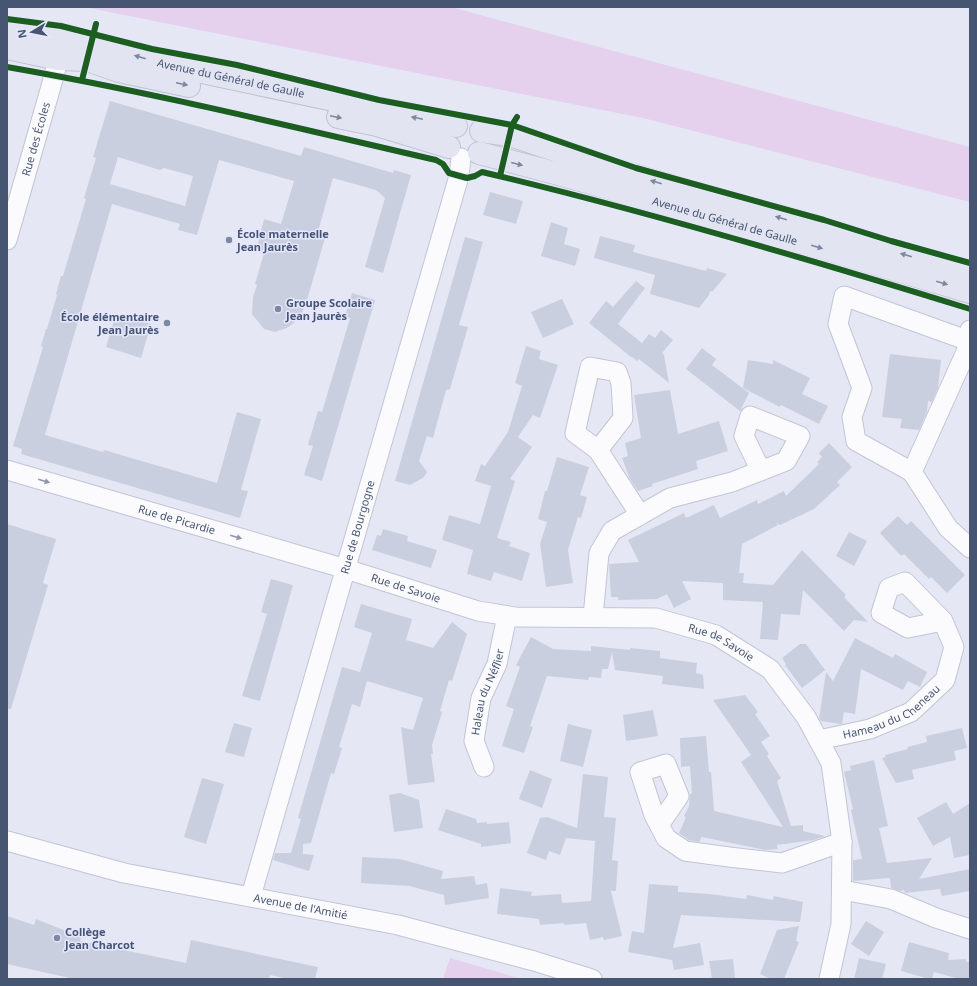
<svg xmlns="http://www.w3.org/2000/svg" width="977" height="986" font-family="'Noto Sans',sans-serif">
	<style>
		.green { fill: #e5d0ee }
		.building { fill: #cacfdf; fill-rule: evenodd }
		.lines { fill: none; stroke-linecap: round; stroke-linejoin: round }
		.minor-casing { stroke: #c1c5d4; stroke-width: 21 }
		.major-casing { stroke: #bfc4d1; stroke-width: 24 }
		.minor { stroke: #fbfbfe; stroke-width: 19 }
		.major { stroke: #e2e4f2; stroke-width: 22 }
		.cycleway-casing { stroke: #e5e7ff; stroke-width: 8 }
		.cycleway { stroke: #1b5e20; stroke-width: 6 }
		.oneway { fill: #7d879f }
		.oneway2 { fill: #8e97aa }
		.poi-dot { fill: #7e88a0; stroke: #e5e7ff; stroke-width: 1.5 }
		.labels { text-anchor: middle; stroke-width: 3; stroke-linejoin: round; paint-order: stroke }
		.street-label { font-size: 11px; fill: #465572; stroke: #e5e7ff }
		.poi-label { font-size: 11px; font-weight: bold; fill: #465572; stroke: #e5e7ff; text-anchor: start }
	</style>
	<rect width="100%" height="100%" fill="#e5e7f5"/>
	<g class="green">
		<polygon points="84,7 451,7 970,147 970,202 643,118"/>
		<polygon points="450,958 522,979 443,979"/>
	</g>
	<g class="building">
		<path d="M110,101l191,55 3,-9 89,26 1,-3 17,5 -28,98 -18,-6 20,-69 -9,-8 -43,-12 -16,57 8,3 -18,62h-1l-3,11 -8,11 -8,6 -12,4 -11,-3 -12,-15 1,-17 4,-12 -2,-1 9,-31 -8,-2 8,-32 17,5 13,-43 -75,-21 -22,75 -19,-5 2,-6 -68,-20 -67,231 58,17 1,-2 113,33 20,-71 24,7 -20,71 7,1 -8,27 -219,-64 1,-5 -9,-3 30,-99 -2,-1 5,-17h1l10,-34 -1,-1 5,-18h2l23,-77 -2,-1 12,-40 -3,-1zM118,157l42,13 4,-2 29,8 -8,30 -75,-22z"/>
		<polygon points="490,192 523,201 516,224 483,215"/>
		<polygon points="551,222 568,228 564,244 580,249 575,266 541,256"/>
		<polygon points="600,236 635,245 633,252 706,271 707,268 727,274 712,292 710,291 709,295 699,308 650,294 655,275 594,258"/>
		<polygon points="465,237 483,242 459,325 468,327 450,389 446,390 433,438 427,436 419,461 427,472 423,478 410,485 395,481"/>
		<polygon points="636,281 645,288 618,324 642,343 649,334 655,338 661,330 673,340 662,353 664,355 669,383 639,359 637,361 632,357 631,357 589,323 606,301 613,307"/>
		<polygon points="352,293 375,300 322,481 304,475 313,446 308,445 318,411 322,412 350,318 345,316"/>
		<polygon points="562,299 574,324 543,338 531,312"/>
		<polygon points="116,314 151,324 141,358 106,347"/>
		<polygon points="526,346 541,351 539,359 558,365 540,418 533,415 518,437 532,447 510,479 515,481 497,538 511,542 509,546 530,553 522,581 494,572 491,581 467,574 473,550 442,540 449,515 480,524 491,486 475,481 481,464 485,466 508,432 522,386 515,383"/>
		<polygon points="702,348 716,359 712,365 749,393 740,411 686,369"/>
		<polygon points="890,354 941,360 938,388 932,402 928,401 927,412 919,430 900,428 902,419 882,417"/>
		<polygon points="748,360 773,364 773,360 810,378 802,394 828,406 819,424 781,405 780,407 743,388"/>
		<polygon points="670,390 678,434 719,421 728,451 696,461 698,469 652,484 653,486 638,491 630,479 622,458 628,456 625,443 641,438 634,395"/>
		<polygon points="829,443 852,467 837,482 840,485 814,509 780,525 776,523 778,525 742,544 739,573 744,573 743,583 773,585 802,550 846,595 844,597 868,622 854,620 844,631 832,619 833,618 831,618 803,590 800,615 781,614 778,640 760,639 763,602 723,600 723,583 682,581 691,599 674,608 667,594 657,599 618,600 618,597 611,597 609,564 639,562 628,540 684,513 686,518 714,505 720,518 757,500 758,504 784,491 786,496 819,464 817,462 822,457 819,453"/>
		<polygon points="557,457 589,467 580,495 587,497 581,518 578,517 568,550 573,583 546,587 540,544 547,522 538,519 545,491 547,491"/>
		<polygon points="898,516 907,525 911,521 965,575 947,593 931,577 929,579 904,554 901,556 880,533"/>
		<polygon points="7,524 56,539 43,583 48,585 11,709 7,709"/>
		<polygon points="383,529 408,536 407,541 437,550 431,568 372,550 377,535 381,536"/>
		<polygon points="849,532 867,541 854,566 836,556"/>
		<polygon points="271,579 293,585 260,701 242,696 267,614 261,612"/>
		<polygon points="361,604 412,619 406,640 420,644 433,648 452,622 467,634 452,681 449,680 440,711 442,712 432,745 433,754 431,754 435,782 408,785 401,727 413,730 423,698 367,681 360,707 352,704 339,747 342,748 334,774 331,773 311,843 303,844 303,854 314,855 309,871 273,860 275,853 291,853 301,819 298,818 342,667 360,672 372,633 354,627"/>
		<polygon points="531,637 553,649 591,651 591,646 630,650 630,648 660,651 660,658 697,663 696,673 703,675 704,689 662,684 663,676 615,670 612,652 608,669 602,669 601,678 589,677 588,680 547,676 530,726 533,727 524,753 502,746 514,709 506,706 520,667 516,665"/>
		<polygon points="855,638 893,658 895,654 927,672 920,687 908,681 903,690 861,669 855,714 844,712 842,724 841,724 821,721 819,719 826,672 833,681"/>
		<polygon points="800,644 806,644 825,670 802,688 785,665 786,664 782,658"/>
		<polygon points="745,695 758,712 755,714 770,736 761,742 769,754 767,756 781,778 777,781 791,826 803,825 803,831 825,836 814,840 777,845 778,849 765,850 702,837 699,842 689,840 679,833 686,817 684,816 689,806 690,794 692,794 690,766 681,767 680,738 706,736 709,772 711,772 714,811 783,827 741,762 751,755 713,700"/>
		<polygon points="653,710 658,736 626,741 623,715"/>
		<polygon points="234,723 252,728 244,757 225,752"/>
		<polygon points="568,724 592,730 583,767 560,761"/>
		<polygon points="962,728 967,748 954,751 956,760 912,770 914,779 896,783 882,758 886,757 885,755 908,749 907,747 927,742 926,736"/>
		<polygon points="874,760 888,826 879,828 887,863 932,858 919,879 970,869 970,891 942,896 940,889 905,893 904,890 900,891 891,888 890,878 853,881 853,860 862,859 851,810 853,809 844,772 851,770 850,766"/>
		<polygon points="530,770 552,779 542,808 519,799"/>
		<polygon points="583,774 608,777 604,817 616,818 612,860 618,861 616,891 611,891 622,936 604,940 603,937 590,940 586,923 564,925 564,923 540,925 539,919 497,914 500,888 532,892 531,896 561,894 562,903 591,901 595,841 566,838 560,855 549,851 546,860 527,853 540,818 547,817 577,828"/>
		<polygon points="202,778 224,784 206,844 184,837"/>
		<polygon points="400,793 419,800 423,828 394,832 389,795"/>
		<polygon points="946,802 953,814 970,803 970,855 954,858 950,837 933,846 917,818"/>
		<polygon points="446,809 476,819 477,823 487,822 487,824 509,822 511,843 481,847 481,844 438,830"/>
		<polygon points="362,857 400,859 443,871 441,879 474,876 476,885 487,883 489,898 445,905 444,895 409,886 361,883"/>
		<polygon points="649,884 678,886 678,892 710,894 746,899 747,895 773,900 774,896 803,902 800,922 681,915 673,948 700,943 704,965 674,970 672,960 628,952 632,931 644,933"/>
		<polygon points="7,916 34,925 36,919 81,937 80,941 186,963 191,940 318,967 315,979 288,979 270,975 269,979 74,979 7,964"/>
		<polygon points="866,921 884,932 869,956 851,944"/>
		<polygon points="799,926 796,941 799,942 784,979 771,979 760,974 777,930"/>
		<polygon points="909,942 949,953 948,960 966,959 966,962 970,962 970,979 959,979 934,972 932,979 929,979 901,971"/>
		<polygon points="859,958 886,964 882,979 854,979"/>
		<polygon points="733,959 735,979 712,979 709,961"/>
	</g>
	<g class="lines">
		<g class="minor-casing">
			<g id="minor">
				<path id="s1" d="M7,240l47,-164 4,-17 1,-14"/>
				<polyline points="970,330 966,352 912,472 948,528 970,548"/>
				<polyline points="598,450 575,433 590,367 617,372 621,383 623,418 598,450 640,515"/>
				<path id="s2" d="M7,470l339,99 132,42 37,6 141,1 60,17 54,34 36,48 25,46 11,79 -1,82 -12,55"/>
				<polyline points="912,472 856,441 852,417 862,388 838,324 844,296 969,341"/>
				<polyline points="593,617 599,553 612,531 670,498 732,482 786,461 800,436 750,416 744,436 761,471"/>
				<path id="s3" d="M819,740l51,-11 41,-17 34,-32 9,-33 -11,-26 -38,-39 -16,6 -8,25 27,15 35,-7"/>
				<path id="s4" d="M484,767l-10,-26 7,-43 16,-34 10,-48"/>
				<polyline points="659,825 679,796 666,764 640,772 654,815 666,838 685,851 729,857 782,863 842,842"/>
				<path id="s5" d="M7,841l117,32 274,52 136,36 58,18"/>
				<polyline points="842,890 891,899 936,918 970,929"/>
				<path id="s6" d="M251,896l208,-720 2,-18"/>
			</g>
		</g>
		<g class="major-casing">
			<g id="major">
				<path id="s7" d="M7,33l52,5 32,5 73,21 292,62"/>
				<polyline points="7,48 58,59 87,60 119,71 189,86"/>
				<polyline points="338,117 377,125 449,147"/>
				<polyline points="481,131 510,135 612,169 970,274"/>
				<path id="s8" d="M479,153l76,20 262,74 153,45"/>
			</g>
		</g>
		<use href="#minor" class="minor"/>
		<use href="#major" class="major"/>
		<g class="cycleway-casing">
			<g id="cycleway">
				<polyline points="7,19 61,26 152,49 237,65 379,100 512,125 636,168 824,220 891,241 970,263"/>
				<path d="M7,67c144,25 286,60 429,93l7,4 6,9 18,5 8,-2 7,-4c164,39 327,87 488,137"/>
				<polyline points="82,80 96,24"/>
				<polyline points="500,176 512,125 517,117"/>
			</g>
		</g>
		<use href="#cycleway" class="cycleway"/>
	</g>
	<defs><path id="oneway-solid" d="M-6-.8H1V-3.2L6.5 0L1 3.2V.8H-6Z"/></defs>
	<g class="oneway">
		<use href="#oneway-solid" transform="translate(140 57) rotate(-164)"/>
		<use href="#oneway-solid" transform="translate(182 84) rotate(12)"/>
		<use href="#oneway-solid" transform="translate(336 117) rotate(12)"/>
		<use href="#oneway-solid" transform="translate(417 118) rotate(-168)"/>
		<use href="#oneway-solid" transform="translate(517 164) rotate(14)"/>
		<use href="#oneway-solid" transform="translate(656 182) rotate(-164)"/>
		<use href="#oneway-solid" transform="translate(781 218) rotate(-164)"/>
		<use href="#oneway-solid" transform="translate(817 247) rotate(16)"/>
		<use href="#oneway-solid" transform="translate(906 255) rotate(-164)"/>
		<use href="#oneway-solid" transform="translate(942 283) rotate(16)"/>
	</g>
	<g class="oneway2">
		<use href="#oneway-solid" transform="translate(44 481) rotate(16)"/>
		<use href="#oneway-solid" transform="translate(236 537) rotate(16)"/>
	</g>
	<g class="poi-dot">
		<circle cx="229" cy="240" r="4"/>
		<circle cx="278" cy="309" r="4"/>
		<circle cx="167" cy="323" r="4"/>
		<circle cx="57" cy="938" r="4"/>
	</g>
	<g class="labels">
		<g class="street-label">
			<text dy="4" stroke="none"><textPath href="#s7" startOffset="229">Avenue du Général de Gaulle</textPath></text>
			<text dy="4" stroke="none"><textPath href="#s1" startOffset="105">Rue des Écoles</textPath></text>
			<text dy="4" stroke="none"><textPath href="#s8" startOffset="255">Avenue du Général de Gaulle</textPath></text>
			<text dy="4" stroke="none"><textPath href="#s2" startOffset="177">Rue de Picardie</textPath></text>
			<text dy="4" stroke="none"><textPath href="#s6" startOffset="384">Rue de Bourgogne</textPath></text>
			<text dy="4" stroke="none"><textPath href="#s2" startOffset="416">Rue de Savoie</textPath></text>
			<text dy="4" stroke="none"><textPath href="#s2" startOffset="740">Rue de Savoie</textPath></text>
			<text dy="4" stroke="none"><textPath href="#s4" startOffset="79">Haleau du Néflier</textPath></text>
			<text dy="4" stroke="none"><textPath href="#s3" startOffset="79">Hameau du Cheneau</textPath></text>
			<text dy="4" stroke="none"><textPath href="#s5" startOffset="301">Avenue de l'Amitié</textPath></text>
		</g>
		<g class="poi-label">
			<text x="237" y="238">École maternelle<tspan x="237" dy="13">Jean Jaurès</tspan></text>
			<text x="286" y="307">Groupe Scolaire<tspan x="286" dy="13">Jean Jaurès</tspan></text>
			<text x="159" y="321" text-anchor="end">École élémentaire<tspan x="159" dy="13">Jean Jaurès</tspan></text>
			<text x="65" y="936">Collège<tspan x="65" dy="13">Jean Charcot</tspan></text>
		</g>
	</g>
	<rect width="977" height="986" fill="none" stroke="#465572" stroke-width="16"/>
	<g transform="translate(32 32) rotate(260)" stroke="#e5e7ff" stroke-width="3" paint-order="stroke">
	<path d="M0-3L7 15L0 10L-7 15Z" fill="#465572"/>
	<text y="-6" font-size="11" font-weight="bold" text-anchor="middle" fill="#465572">N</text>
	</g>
</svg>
